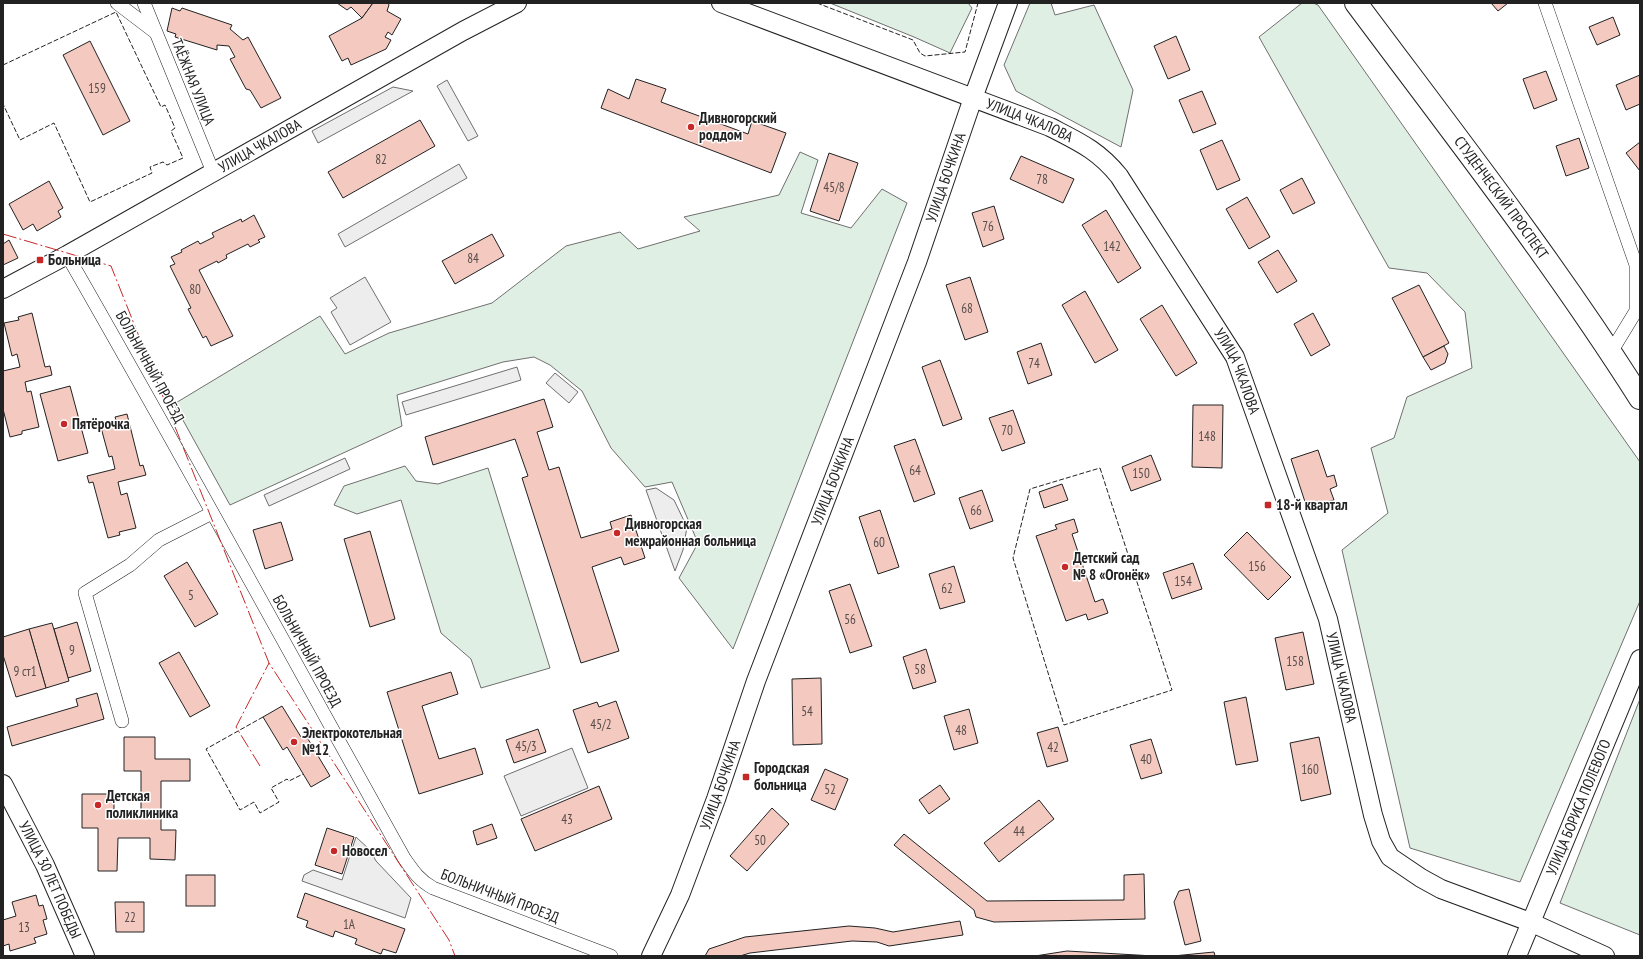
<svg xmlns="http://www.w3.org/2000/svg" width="1643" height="959" font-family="'PT Sans Narrow',sans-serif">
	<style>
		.green { fill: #e0efe3; stroke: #6f6f6f }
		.parking { fill: #ededed; stroke: #6f6f6f }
		.building { fill: #f3c9c0; stroke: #222 }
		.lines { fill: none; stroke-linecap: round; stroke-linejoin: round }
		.street-casing { stroke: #222; stroke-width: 14 }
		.secondary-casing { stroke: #222; stroke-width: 20 }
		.highway-casing { stroke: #222; stroke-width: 24 }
		.street { stroke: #fff; stroke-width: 13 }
		.secondary { stroke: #fff; stroke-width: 18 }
		.highway { stroke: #fff; stroke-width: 22 }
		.fence { stroke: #222; stroke-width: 1; stroke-dasharray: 5 2; stroke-linecap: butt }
		.power { stroke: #c62828; stroke-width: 1; stroke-dasharray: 14 3 2 3; stroke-linecap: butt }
		.poi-dot { fill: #c62828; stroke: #fff; stroke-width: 1.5 }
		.labels { text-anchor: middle; stroke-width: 3; stroke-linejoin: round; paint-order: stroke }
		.number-label { font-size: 13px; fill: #564c4a }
		.street-label { font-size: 15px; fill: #222; stroke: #fff }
		.poi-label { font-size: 15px; font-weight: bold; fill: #222; stroke: #fff; text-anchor: start }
	</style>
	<rect width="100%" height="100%" fill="#fff"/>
	<g class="green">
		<polygon points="830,3 968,3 972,8 950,53 914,37"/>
		<polygon points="1030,3 1051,3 1055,15 1094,5 1133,90 1121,147 1016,91 1004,65"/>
		<polygon points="1302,3 1313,3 1318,5 1640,462 1640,601 1520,882 1410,848 1342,550 1388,513 1371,448 1394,438 1407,397 1472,368 1465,312 1427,273 1389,268 1259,37"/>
		<polygon points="800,152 818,160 801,213 851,228 882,189 907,203 733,649 679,578 698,543 672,482 645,487 611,448 582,391 550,365 534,357 503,362 397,395 402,426 230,505 174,404 320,316 345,354 389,333 492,303 566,246 620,232 638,249 700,231 684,217 779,195"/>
		<polygon points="405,466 416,481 438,484 488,468 550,668 481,688 471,659 441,633 401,500 357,514 334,505 344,486"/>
		<polygon points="1640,699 1640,935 1560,903"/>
	</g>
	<g class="parking">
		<polygon points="447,80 478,136 468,141 437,86"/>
		<polygon points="393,87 413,91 318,143 312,131"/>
		<polygon points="459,164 467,178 345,247 338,234"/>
		<polygon points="365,277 391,322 350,345 331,312 337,308 330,298"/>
		<polygon points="517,367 521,380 406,415 402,402"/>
		<polygon points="555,373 578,392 569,403 546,383"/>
		<polygon points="345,458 350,469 269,506 264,495"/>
		<polygon points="656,488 674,500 687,527 683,550 675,571 646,490"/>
		<polygon points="572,748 588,788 521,816 504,776"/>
		<polygon points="356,837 370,850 376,861 411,898 405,918 302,881 304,875 313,870 342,880"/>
	</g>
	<g class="building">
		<polygon points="337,3 373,3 362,18 351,7 347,10"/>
		<polygon points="373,3 388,3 389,5 387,11 401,19 392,35 388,32 385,37 391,40 386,49 351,65 348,58 342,61 329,36 362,18"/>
		<polygon points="1491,3 1508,3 1498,11"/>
		<polygon points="172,8 180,11 182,8 232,25 230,29 243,40 248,37 281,98 261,108 250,90 246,89 230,59 235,57 229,46 217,45 217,50 175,37 176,34 167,31"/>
		<polygon points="1613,17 1620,35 1597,45 1589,27"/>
		<polygon points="1176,36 1190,70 1168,79 1154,46"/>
		<polygon points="90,41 130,121 103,135 63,55"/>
		<polygon points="1546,71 1557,100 1534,109 1523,79"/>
		<polygon points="1640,75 1640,104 1626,110 1616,85"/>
		<polygon points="636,79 666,89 661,102 748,134 752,121 786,133 771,173 601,108 608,89 629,99"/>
		<polygon points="1202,91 1216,124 1193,133 1179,100"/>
		<polygon points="420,120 435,146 343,198 328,172"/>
		<polygon points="1579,138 1589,168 1566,176 1556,146"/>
		<polygon points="1222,140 1240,180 1217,190 1200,150"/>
		<polygon points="1640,142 1640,171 1626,153"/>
		<polygon points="829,153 858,163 839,221 810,211"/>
		<polygon points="1021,156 1074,179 1063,203 1010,179"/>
		<polygon points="1302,178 1315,203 1293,214 1280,190"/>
		<polygon points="49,181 63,208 58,211 61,217 37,231 33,224 23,230 9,204"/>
		<polygon points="1247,197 1270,237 1249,249 1226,209"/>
		<polygon points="994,206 1004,239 983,247 972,213"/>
		<polygon points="1106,210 1141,268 1118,283 1082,225"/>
		<polygon points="254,215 265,237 258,240 260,242 250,247 248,244 226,255 227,258 218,263 217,261 199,270 233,336 211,346 206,336 203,338 188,309 191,308 170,266 175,264 171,257 182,252 181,250 198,241 200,244 214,237 212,233 241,219 242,222"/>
		<polygon points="492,234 504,256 455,284 442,261"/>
		<polygon points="9,240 18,258 3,265 3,244"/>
		<polygon points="1278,250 1297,281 1277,293 1258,262"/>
		<polygon points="970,277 988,332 965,340 946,285"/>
		<polygon points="1419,285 1449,343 1423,357 1392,298"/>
		<polygon points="1085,291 1118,350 1095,363 1062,305"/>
		<polygon points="1162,305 1197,363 1176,376 1140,319"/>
		<polygon points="32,313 45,367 50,366 52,375 25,382 27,392 31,391 39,427 22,431 22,434 10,437 3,409 3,371 20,367 17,354 12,356 4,323 19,320 18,317"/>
		<polygon points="1313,313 1330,345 1311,356 1294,324"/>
		<polygon points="1041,343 1052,375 1028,384 1017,352"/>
		<polygon points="1444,346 1448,354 1445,363 1431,370 1423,357"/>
		<polygon points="940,360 962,419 943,426 922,367"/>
		<polygon points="70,386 88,453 58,461 40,394"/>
		<polygon points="544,399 553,427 537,432 549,470 559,467 581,538 612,529 610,522 631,515 645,558 624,565 621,557 592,567 619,651 581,663 522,478 528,476 515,439 433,465 425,437"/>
		<polygon points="1193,405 1223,405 1222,468 1192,467"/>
		<polygon points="1013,410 1025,443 1002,451 989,418"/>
		<polygon points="127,414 140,466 143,465 146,475 118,482 121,495 127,493 136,528 119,532 120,535 108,538 93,482 89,483 87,476 115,469 112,456 109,457 100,424 116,420 115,417"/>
		<polygon points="915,439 935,494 914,502 894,446"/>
		<polygon points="1318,450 1327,477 1334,475 1337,486 1330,489 1334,500 1307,508 1291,459"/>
		<polygon points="1151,455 1161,480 1131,491 1122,467"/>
		<polygon points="1062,484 1068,500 1044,508 1039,492"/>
		<polygon points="982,490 993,521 970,529 959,498"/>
		<polygon points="880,510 899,567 878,574 859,517"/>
		<polygon points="1074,519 1078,532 1072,534 1095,602 1103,599 1108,613 1088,620 1086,614 1066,621 1036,536 1057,529 1055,525"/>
		<polygon points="281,522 293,560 265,569 253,530"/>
		<polygon points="370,531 395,619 370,627 344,539"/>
		<polygon points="1247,532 1291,577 1268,600 1224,555"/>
		<polygon points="187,562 218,614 195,627 164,576"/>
		<polygon points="1193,563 1202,589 1172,599 1163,573"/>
		<polygon points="954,566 965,602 940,609 929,574"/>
		<polygon points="850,584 872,646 850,653 829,591"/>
		<polygon points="77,622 91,671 68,678 54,629"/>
		<polygon points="52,623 69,681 46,688 29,629"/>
		<polygon points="29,629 46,688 16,697 3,655 3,637"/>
		<polygon points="1303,632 1314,684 1286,690 1275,638"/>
		<polygon points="926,649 936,682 913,689 903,657"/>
		<polygon points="179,652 210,706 190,717 159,663"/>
		<polygon points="451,672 458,694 422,706 439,759 475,748 483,774 419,794 387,692"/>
		<polygon points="821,678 822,744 793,745 792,679"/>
		<polygon points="97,693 104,719 12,746 7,727 78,706 76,699"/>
		<polygon points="1246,697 1258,761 1236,765 1224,702"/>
		<polygon points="616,701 629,738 588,753 573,710 597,702 599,707"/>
		<polygon points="282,706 301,737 305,734 330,776 311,787 287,747 283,750 263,717"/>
		<polygon points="969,709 978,743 954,750 944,716"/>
		<polygon points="1058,727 1068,761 1047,767 1037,733"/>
		<polygon points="538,729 546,752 514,763 506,740"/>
		<polygon points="124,737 155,737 155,759 190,759 190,781 161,781 161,830 176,830 175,860 150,859 150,838 118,838 117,871 98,871 98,828 82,828 82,794 114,794 114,817 141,817 141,771 124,771"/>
		<polygon points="1319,737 1331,794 1301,801 1290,743"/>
		<polygon points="1151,739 1162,773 1141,779 1130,745"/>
		<polygon points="825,769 848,779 835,810 811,800"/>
		<polygon points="940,785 950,799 929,814 919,800"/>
		<polygon points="599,786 612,819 535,851 521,819"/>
		<polygon points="1039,800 1054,819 999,862 984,843"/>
		<polygon points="772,808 789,824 747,871 730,856"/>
		<polygon points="492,824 497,838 477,845 473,831"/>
		<polygon points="327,828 354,837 342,874 315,865"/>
		<polygon points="904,834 987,901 1124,900 1124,875 1144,874 1145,919 994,922 976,917 974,910 894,845"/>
		<rect x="186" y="875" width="29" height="31"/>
		<polygon points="1189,889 1201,941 1185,945 1174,902 1179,891"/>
		<polygon points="305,893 405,929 396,953 383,949 381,954 355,944 357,939 335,931 333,937 306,927 308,921 297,917"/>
		<polygon points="36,895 39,906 43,905 47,919 43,920 47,934 34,938 36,943 10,951 9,944 3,946 3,920 16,916 12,902"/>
		<polygon points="115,902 144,902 144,932 116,932"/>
		<polygon points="960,921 963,935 889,946 877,942 852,941 750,953 740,956 705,956 709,949 745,937 849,926 875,928 893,932"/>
		<polygon points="1067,951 1154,956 1035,956"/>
		<polygon points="1214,952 1215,956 1173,956"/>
	</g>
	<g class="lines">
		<g class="street-casing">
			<g id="street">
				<polyline points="117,3 155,32"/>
				<polyline points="144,3 213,172"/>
				<polyline points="1545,3 1636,265 1636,311 1611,352"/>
				<path d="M67,255c115,200 225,402 337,603 9,13 15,22 29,30l178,68"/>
				<polyline points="122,721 85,593 130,565 159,540 212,513"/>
			</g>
		</g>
		<g class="secondary-casing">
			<g id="secondary">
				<path id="s1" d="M721,3l329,124c29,15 48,23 69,49l116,181 93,262 45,196 8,26 9,16 31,21 20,11 89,33 75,34"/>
				<path id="s2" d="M3,289l64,-34 396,-224 54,-28"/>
				<path id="s3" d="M3,784l42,81 40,91"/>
				<path id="s4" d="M651,956l29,-61 36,-96 40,-118 161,-419 56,-164 35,-95"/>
				<path id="s5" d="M1517,956l123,-297"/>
			</g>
		</g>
		<g class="highway-casing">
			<g id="highway">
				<path id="s6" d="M1356,3c97,130 197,258 284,395"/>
			</g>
		</g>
		<use href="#street" class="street"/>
		<use href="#secondary" class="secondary"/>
		<use href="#highway" class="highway"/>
		<g class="fence">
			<polyline points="817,3 913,40 920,53 925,56 965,52 978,3"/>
			<polyline points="3,65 116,12 161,107 165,105 175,128 171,131 183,158 167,165 163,162 150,167 152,173 90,202 54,123 20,140 3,104"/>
			<polygon points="1100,468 1172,690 1064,725 1013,558 1030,489"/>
			<polyline points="263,717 206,749 240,810 254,802 260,813 279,802 271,788 287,779 289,781 303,774"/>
		</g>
		<g class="power">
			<polyline points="3,234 111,266 269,663 449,940 455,956"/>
			<polyline points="260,766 236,727 269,663"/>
		</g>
	</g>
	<g class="poi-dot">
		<circle cx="691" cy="127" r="4"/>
		<rect x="36" y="256" width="8" height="8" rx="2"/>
		<circle cx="64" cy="424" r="4"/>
		<rect x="1264" y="501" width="8" height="8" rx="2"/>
		<circle cx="617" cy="533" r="4"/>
		<circle cx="1065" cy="567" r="4"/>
		<circle cx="294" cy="742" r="4"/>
		<rect x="742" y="773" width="8" height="8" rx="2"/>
		<circle cx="98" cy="805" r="4"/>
		<circle cx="334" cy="851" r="4"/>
	</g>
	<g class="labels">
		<g class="number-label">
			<text x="97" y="93">159</text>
			<text x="381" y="164">82</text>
			<text x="1042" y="184">78</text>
			<text x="834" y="192">45/8</text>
			<text x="988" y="231">76</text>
			<text x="1112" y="251">142</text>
			<text x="473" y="263">84</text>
			<text x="195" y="294">80</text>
			<text x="967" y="313">68</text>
			<text x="1034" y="368">74</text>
			<text x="1007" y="435">70</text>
			<text x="1207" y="441">148</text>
			<text x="915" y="475">64</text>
			<text x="1141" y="478">150</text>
			<text x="976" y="515">66</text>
			<text x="879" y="547">60</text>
			<text x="1257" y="571">156</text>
			<text x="1183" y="586">154</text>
			<text x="947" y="593">62</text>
			<text x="191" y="600">5</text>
			<text x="850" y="624">56</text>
			<text x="72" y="655">9</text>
			<text x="1295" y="666">158</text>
			<text x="920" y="674">58</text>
			<text x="25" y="676">9 ст1</text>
			<text x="807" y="716">54</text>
			<text x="601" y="729">45/2</text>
			<text x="961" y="735">48</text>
			<text x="526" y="751">45/3</text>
			<text x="1053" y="752">42</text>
			<text x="1146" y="764">40</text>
			<text x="1310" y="774">160</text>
			<text x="830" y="794">52</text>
			<text x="567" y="824">43</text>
			<text x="1019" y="836">44</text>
			<text x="760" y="845">50</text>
			<text x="130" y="922">22</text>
			<text x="349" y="929">1А</text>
			<text x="24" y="932">13</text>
		</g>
		<g class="street-label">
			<text transform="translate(193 82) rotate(68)" y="5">ТАЁЖНАЯ УЛИЦА</text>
			<text dy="5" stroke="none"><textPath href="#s1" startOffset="330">УЛИЦА ЧКАЛОВА</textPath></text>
			<text dy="5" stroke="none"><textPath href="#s2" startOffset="294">УЛИЦА ЧКАЛОВА</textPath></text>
			<text dy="5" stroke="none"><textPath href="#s4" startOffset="833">УЛИЦА БОЧКИНА</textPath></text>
			<text dy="5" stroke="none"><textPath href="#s6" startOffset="243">СТУДЕНЧЕСКИЙ ПРОСПЕКТ</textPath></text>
			<text transform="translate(150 367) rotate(61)" y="5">БОЛЬНИЧНЫЙ ПРОЕЗД</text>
			<text dy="5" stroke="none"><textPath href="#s1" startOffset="666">УЛИЦА ЧКАЛОВА</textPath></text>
			<text dy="5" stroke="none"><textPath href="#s4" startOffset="509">УЛИЦА БОЧКИНА</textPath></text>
			<text transform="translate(307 651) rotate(61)" y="5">БОЛЬНИЧНЫЙ ПРОЕЗД</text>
			<text dy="5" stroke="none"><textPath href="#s1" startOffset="990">УЛИЦА ЧКАЛОВА</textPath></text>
			<text dy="5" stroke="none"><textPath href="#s4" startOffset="185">УЛИЦА БОЧКИНА</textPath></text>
			<text dy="5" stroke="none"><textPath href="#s5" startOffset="161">УЛИЦА БОРИСА ПОЛЕВОГО</textPath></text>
			<text dy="5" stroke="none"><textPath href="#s3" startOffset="107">УЛИЦА 30 ЛЕТ ПОБЕДЫ</textPath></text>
			<text transform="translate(500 896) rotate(21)" y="5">БОЛЬНИЧНЫЙ ПРОЕЗД</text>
		</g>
		<g class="poi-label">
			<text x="699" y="123">Дивногорский<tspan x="699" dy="17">роддом</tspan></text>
			<text x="48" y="265">Больница</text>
			<text x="72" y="429">Пятёрочка</text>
			<text x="1276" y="510">18-й квартал</text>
			<text x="625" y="529">Дивногорская<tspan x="625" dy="17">межрайонная больница</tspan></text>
			<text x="1073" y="563">Детский сад<tspan x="1073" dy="17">№ 8 «Огонёк»</tspan></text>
			<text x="302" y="738">Электрокотельная<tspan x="302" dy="17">№12</tspan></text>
			<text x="754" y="773">Городская<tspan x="754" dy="17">больница</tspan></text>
			<text x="106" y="801">Детская<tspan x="106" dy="17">поликлиника</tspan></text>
			<text x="342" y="856">Новосел</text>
		</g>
	</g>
	<rect width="1643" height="959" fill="none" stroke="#222222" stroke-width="8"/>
</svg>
